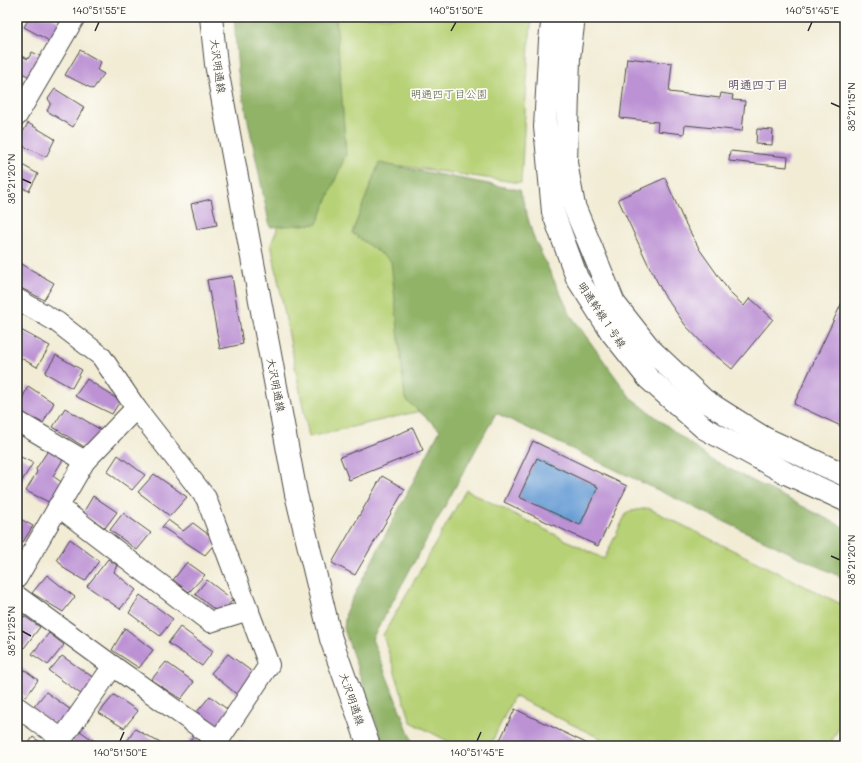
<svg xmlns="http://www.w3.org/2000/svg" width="862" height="763" font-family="Mali,'Klee One',sans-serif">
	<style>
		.green { fill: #b7d176; stroke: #717e50 }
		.forest { fill: #91b367; stroke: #5e6f49 }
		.water { fill: #689dd5; stroke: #4a6480 }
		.building { fill: #bc92d4; fill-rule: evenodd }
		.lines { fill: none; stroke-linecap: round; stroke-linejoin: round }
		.minor-casing { stroke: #494844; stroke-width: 22 }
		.tertiary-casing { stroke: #494844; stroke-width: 24 }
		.minor { stroke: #fff; stroke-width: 20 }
		.tertiary { stroke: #fff; stroke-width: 22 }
		.ticks { fill: none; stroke: #2b2b2b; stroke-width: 1.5 }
		.labels { text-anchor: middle; stroke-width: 3.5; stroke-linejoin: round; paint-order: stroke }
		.street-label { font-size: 11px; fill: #2b2b2b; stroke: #fdfcf7 }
		.park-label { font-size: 11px; fill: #555d42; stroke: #fdfcf7 }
		.neighbourhood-label { font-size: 12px; font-weight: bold; fill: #5e4f66; stroke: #fdfcf7 }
		.neatline { fill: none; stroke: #2b2b2b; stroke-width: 1.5 }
		.ticks-label { font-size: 10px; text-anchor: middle; fill: #2b2b2b }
	</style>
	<rect width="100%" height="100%" fill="#fdfcf7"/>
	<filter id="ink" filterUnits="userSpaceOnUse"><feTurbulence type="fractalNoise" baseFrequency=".025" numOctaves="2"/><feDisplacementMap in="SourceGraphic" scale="8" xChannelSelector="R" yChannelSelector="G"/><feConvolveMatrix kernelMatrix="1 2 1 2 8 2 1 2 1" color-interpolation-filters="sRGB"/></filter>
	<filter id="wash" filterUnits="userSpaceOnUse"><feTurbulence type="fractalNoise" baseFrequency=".012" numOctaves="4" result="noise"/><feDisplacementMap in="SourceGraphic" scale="16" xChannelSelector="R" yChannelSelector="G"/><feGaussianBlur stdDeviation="0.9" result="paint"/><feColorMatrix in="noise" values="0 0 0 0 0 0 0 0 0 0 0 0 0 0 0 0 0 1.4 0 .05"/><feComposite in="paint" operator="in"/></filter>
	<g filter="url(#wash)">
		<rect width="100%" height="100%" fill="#f2ecd5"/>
		<g class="green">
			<polygon points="314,17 532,17 529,44 521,183 402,166 429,409 309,437 271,244 323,119"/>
			<polygon points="466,490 604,559 627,512 648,508 845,606 845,716 829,746 616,746 514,696 490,746 457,746 411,722 383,635"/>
		</g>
		<g class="forest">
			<polygon points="234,17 336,17 346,154 317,224 270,227 238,72"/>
			<polygon points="379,163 520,190 533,236 570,314 630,397 710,459 845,528 845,579 496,413 372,639 414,746 384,746 344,629 346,611 440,430 405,399 391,261 352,233"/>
		</g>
		<polygon class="water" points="537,458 598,487 580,525 519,497"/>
		<g id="blocks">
			<g class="building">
				<polygon points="30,17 51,17 65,25 53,43 24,27"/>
				<polygon points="80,50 101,62 97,70 104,74 93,89 65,75"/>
				<polygon points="32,52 44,58 33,79 17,70 17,54 28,59"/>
				<polygon points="627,58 672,63 669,92 720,98 721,93 733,95 732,100 745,101 742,131 685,125 684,134 657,131 658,122 620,118"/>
				<polygon points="55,89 84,107 73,127 47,111 51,103 48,99"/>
				<polygon points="28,123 55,139 46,157 17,143"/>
				<polygon points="757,129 773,130 772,145 756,144"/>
				<polygon points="730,151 788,157 787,167 729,161"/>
				<polygon points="17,162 38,174 29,191 17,185"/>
				<polygon points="665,178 683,219 700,250 731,294 744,306 750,298 773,319 732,369 708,349 686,326 664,295 647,262 618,199"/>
				<polygon points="211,199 217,225 197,229 191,204"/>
				<polygon points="20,263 54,283 44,300 17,286 17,269"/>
				<polygon points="232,276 243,344 220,349 207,280"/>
				<polygon points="845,296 845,428 794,404"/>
				<polygon points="19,329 50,346 37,367 17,356 17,332"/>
				<polygon points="56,355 82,370 72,388 45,373"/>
				<polygon points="87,379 120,401 112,414 75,396"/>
				<polygon points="28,386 54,403 43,423 17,410"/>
				<polygon points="65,408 101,430 89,450 53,427"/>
				<polygon points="413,428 423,450 349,480 340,457"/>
				<path d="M533,441l94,45 -29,60 -94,-44zM537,458l61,29 -18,38 -61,-28z"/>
				<polygon points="49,449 64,458 53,476 64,484 53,504 26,491 37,472 36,469"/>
				<polygon points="17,455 33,463 20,484 17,483"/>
				<polygon points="118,455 145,475 132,490 107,472"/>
				<polygon points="154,474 187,497 170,516 138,492"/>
				<polygon points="382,476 405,489 355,575 332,563"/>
				<polygon points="93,496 117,512 105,528 83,513"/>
				<polygon points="123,513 151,533 137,550 110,530"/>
				<polygon points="17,517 33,526 23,542 17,538"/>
				<polygon points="168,520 183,531 193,523 217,541 205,555 162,527"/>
				<polygon points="70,539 99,561 85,581 65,569 57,559"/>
				<polygon points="108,559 117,565 114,572 136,590 120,609 87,586"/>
				<polygon points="187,562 205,575 189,592 173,580"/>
				<polygon points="47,575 75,597 63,612 32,593"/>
				<polygon points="207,580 233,600 220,614 195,594"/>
				<polygon points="140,595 173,619 160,636 129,613"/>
				<polygon points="24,616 40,627 24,648 17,643 17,626"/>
				<polygon points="180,627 213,651 202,666 168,643"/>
				<polygon points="125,628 153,650 139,668 112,650"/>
				<polygon points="49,633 64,645 48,665 32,654"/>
				<polygon points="228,654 258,676 240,697 211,673"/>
				<polygon points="62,656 97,680 85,697 49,671"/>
				<polygon points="166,662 194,682 181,699 151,680"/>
				<polygon points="17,664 38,680 26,697 17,691"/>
				<polygon points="46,692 74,712 61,729 32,709"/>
				<polygon points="114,695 138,711 124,728 99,713"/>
				<polygon points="210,696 232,713 219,729 197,712"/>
				<polygon points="515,709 592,746 497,746"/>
				<polygon points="135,729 162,744 160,746 124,746"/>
				<polygon points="80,731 101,746 70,746"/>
				<polygon points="193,736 200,742 197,746 186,746"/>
				<polygon points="33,737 45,746 27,746"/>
				<polygon points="241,741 258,746 239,746"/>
			</g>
		</g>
	</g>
	<g filter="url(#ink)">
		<use href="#blocks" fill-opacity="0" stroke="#494844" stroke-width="1"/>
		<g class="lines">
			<g class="minor-casing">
				<g id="minor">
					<polyline points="17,116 75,17"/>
					<polyline points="17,299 57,322 101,356 136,408 206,498 269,665 215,746"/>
					<polyline points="17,421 85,461"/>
					<polyline points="58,506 210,622 249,610"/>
					<polyline points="17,578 85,461 136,408"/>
					<polyline points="17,596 113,666 219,741"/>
					<polyline points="17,707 62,739 113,666"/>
				</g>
			</g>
			<g class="tertiary-casing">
				<g id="tertiary">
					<polyline points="211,17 216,64 296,494 331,639 369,746"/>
					<polyline points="553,17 550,40 545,127 553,212 577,278 612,333 648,378 704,428 786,473 845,500"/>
					<polyline points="574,17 569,58 566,163 574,206 614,303 651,350 704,400 764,438 845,475"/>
				</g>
			</g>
			<use href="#minor" class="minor"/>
			<use href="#tertiary" class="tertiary"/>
		</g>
	</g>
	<path class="ticks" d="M95,31l4,-9M451,31l5,-9M808,31l4,-9M831,103l9,4M22,179l9,4M831,556l9,4M22,631l9,5M120,741l4,-9M477,741l4,-9"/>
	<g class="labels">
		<g class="street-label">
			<text transform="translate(218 66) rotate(82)" y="4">大沢明通線</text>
			<text transform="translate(602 315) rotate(56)" y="4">明通幹線１号線</text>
			<text transform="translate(276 385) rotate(79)" y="4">大沢明通線</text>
			<text transform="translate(352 699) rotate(71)" y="4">大沢明通線</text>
		</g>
		<g class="park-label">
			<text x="449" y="98">明通四丁目公園</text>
		</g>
		<g class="neighbourhood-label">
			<text x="758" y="89">明通四丁目</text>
		</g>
	</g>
	<rect width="862" height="763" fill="none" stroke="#fdfcf7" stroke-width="44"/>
	<rect x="22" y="22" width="818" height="719" class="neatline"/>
	<g class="ticks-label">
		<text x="99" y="14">140°51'55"E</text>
		<text x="456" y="14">140°51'50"E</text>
		<text x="812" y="14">140°51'45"E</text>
		<text transform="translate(851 107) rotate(-90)" y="4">38°21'15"N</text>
		<text transform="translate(11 179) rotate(-90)" y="4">38°21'20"N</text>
		<text transform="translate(851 560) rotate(-90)" y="4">38°21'20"N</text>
		<text transform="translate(11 631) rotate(-90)" y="4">38°21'25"N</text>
		<text x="120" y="756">140°51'50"E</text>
		<text x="477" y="756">140°51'45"E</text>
	</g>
</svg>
